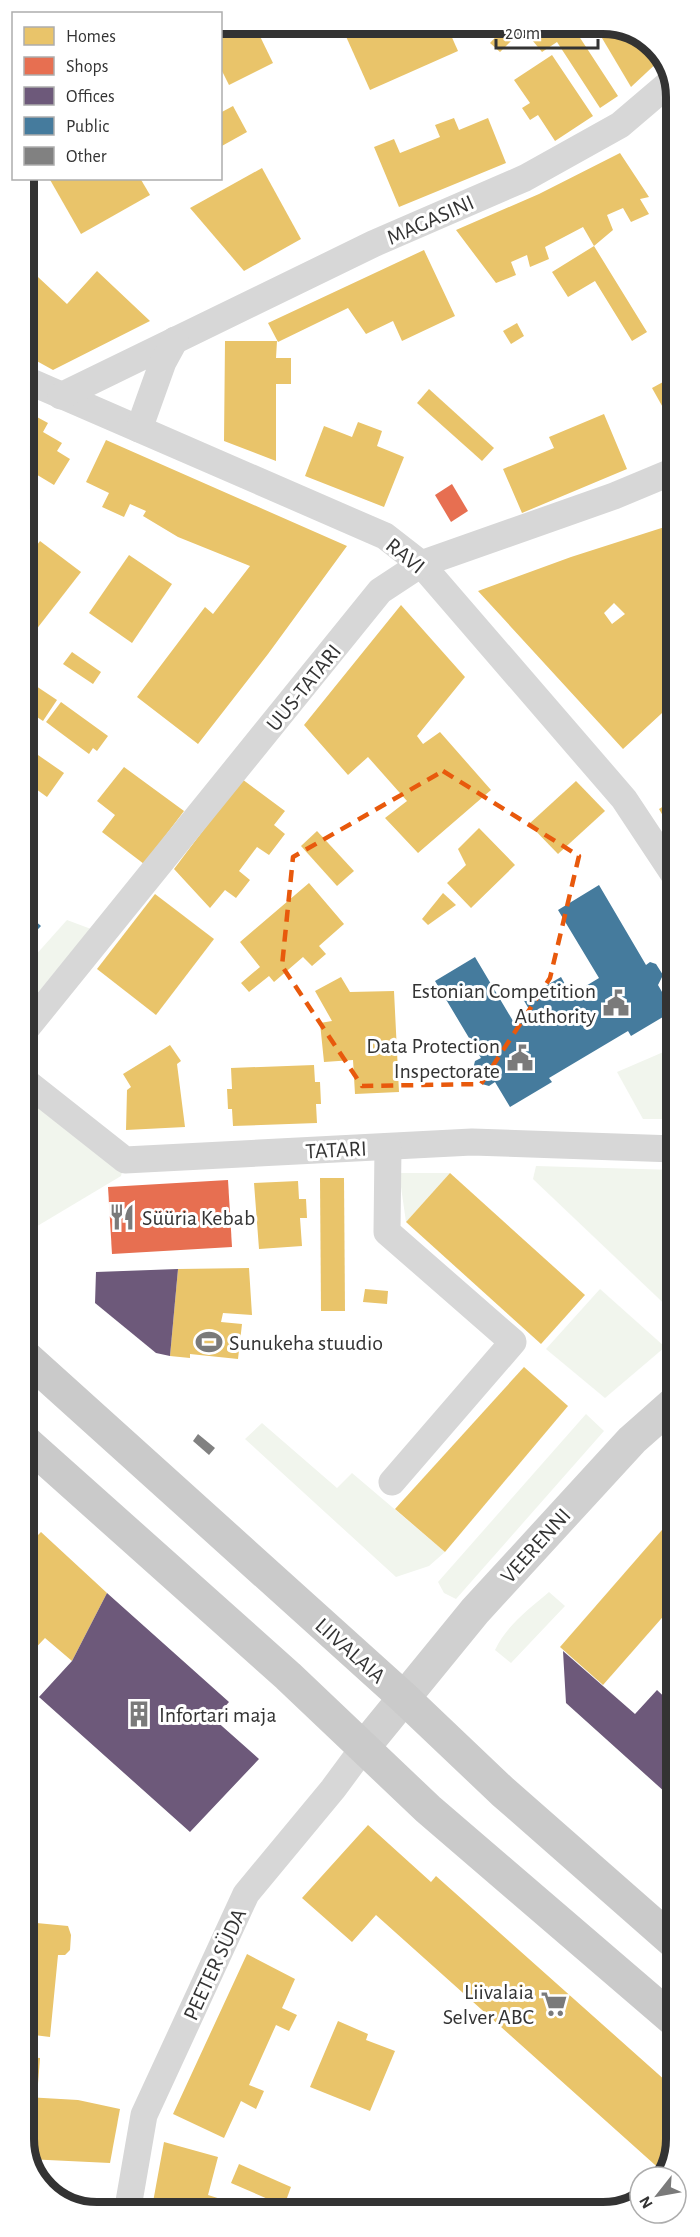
<svg xmlns="http://www.w3.org/2000/svg" width="700" height="2237" font-family="'Alegreya Sans',sans-serif">
	<style>
		.green { fill: #f1f5ed }
		.homes { fill: #e9c46a; fill-rule: evenodd }
		.shops { fill: #e76f51 }
		.offices { fill: #6d597a }
		.public { fill: #457b9d }
		.building { fill: #818181 }
		.lines { fill: none; stroke-linecap: round; stroke-linejoin: round }
		.street { stroke: #d7d7d7; stroke-width: 27 }
		.secondary { stroke: #d0d0d0; stroke-width: 33 }
		.primary { stroke: #cacaca; stroke-width: 33 }
		.marked { fill: none; stroke: #e8590c; stroke-width: 4.5; stroke-dasharray: 12 8; stroke-linejoin: round }
		.labels { text-anchor: middle; stroke-width: 6; stroke-linejoin: round; paint-order: stroke }
		.street-label { font-size: 22px; fill: #333; stroke: #fff }
		.poi-label { font-size: 22px; fill: #333; stroke: #fff; text-anchor: end }
		.rim { fill: none; stroke: #333; stroke-width: 8 }
	</style>
	<rect width="100%" height="100%" fill="#fff"/>
	<g class="green">
		<polygon points="67,920 91,929 25,1008 25,967"/>
		<polygon points="675,1047 675,1119 643,1119 617,1072"/>
		<polygon points="25,1081 125,1160 121,1176 29,1231 25,1228"/>
		<polygon points="536,1166 675,1170 675,1314 533,1179"/>
		<polygon points="399,1173 450,1173 406,1222"/>
		<polygon points="600,1289 665,1347 605,1398 546,1349"/>
		<polygon points="586,1414 604,1431 456,1599 444,1593 438,1582"/>
		<polygon points="262,1423 337,1488 352,1473 445,1552 429,1566 396,1577 245,1439"/>
		<path d="M549,1592l16,14 -54,57 -16,-13c12,-25 33,-40 54,-58z"/>
		<polygon points="675,1603 675,1628 663,1617"/>
	</g>
	<g class="homes">
		<polygon points="220,24 254,24 273,63 229,85 220,67"/>
		<polygon points="361,24 446,24 458,51 370,90 344,32"/>
		<polygon points="508,24 553,24 556,28 562,24 571,24 618,96 600,108 557,42 542,52 523,29 500,52 490,43"/>
		<polygon points="611,26 651,42 661,59 631,87 599,33"/>
		<polygon points="552,55 593,116 555,141 538,115 530,120 522,108 530,103 514,80"/>
		<polygon points="233,106 247,132 220,147 220,113"/>
		<polygon points="454,118 459,130 488,118 506,163 399,207 374,147 394,139 400,153 440,137 435,125"/>
		<polygon points="620,153 649,197 640,199 649,214 631,222 623,208 607,215 613,230 594,246 647,332 632,341 595,281 568,297 552,272 594,246 583,227 545,247 549,259 530,267 527,255 511,262 516,275 496,283 456,230 539,194"/>
		<polygon points="262,168 301,239 244,271 190,208"/>
		<polygon points="49,178 140,178 150,195 81,234"/>
		<polygon points="424,250 455,316 402,341 393,321 366,334 348,308 278,342 268,323"/>
		<polygon points="24,264 67,304 97,271 150,321 53,370 24,354"/>
		<polygon points="517,323 524,336 511,344 503,331"/>
		<polygon points="225,341 277,341 276,358 291,358 291,384 276,384 276,461 224,441"/>
		<polygon points="674,376 674,427 652,388"/>
		<polygon points="429,389 494,448 482,461 417,403"/>
		<polygon points="24,410 48,423 43,432 62,443 57,451 70,459 54,485 34,473 25,489"/>
		<polygon points="604,414 627,469 522,513 503,469 554,448 549,437"/>
		<polygon points="358,422 382,431 377,446 404,457 384,507 305,476 324,426 352,437"/>
		<polygon points="106,440 347,546 268,654 198,744 137,697 205,607 213,614 250,566 178,537 143,516 146,511 130,504 124,517 102,507 109,493 86,482"/>
		<path d="M674,524v178l-51,47 -145,-158 93,-34zM614,603l11,11 -13,10 -8,-11z"/>
		<polygon points="40,541 81,572 25,644 25,561"/>
		<polygon points="129,555 172,584 132,643 89,613"/>
		<polygon points="401,605 465,677 417,736 423,744 440,732 491,790 418,853 385,818 407,801 368,757 348,775 304,725"/>
		<polygon points="72,652 101,672 93,684 63,664"/>
		<polygon points="30,682 57,700 43,721 25,709 25,691"/>
		<polygon points="61,702 108,736 97,751 93,748 89,754 46,722"/>
		<polygon points="25,746 64,773 47,797 25,781"/>
		<polygon points="124,767 184,811 144,864 102,832 115,815 97,801"/>
		<polygon points="242,779 285,811 274,825 285,834 269,855 257,847 239,871 250,880 236,898 225,890 210,908 174,869"/>
		<polygon points="576,781 605,811 558,854 529,824"/>
		<polygon points="674,800 674,835 659,809"/>
		<polygon points="479,828 515,865 471,908 447,883 466,865 458,849"/>
		<polygon points="317,831 354,871 337,886 301,846"/>
		<polygon points="309,883 344,924 319,946 326,954 312,966 303,957 274,982 269,976 249,992 241,983 260,967 240,942"/>
		<polygon points="443,893 456,905 428,925 422,919"/>
		<polygon points="155,894 214,939 156,1015 97,969"/>
		<polygon points="341,977 350,992 394,991 399,1092 355,1094 353,1060 324,1062 320,1023 332,1021 315,991"/>
		<polygon points="170,1045 181,1061 177,1064 185,1127 126,1130 127,1090 131,1087 123,1074"/>
		<polygon points="314,1065 315,1082 320,1082 321,1104 316,1104 317,1123 233,1126 232,1109 228,1109 227,1089 232,1089 231,1068"/>
		<polygon points="450,1173 585,1295 541,1344 406,1222"/>
		<polygon points="320,1178 344,1178 345,1311 321,1311"/>
		<polygon points="298,1181 299,1199 306,1199 307,1218 300,1218 302,1246 259,1249 254,1183"/>
		<polygon points="249,1268 252,1315 223,1313 221,1322 242,1324 238,1359 190,1354 190,1358 170,1356 178,1269"/>
		<polygon points="365,1289 388,1291 387,1304 363,1302"/>
		<polygon points="524,1367 568,1406 445,1552 395,1509"/>
		<polygon points="675,1515 675,1603 603,1685 560,1647"/>
		<polygon points="41,1532 107,1593 72,1661 45,1638 26,1658 26,1547"/>
		<polygon points="368,1825 431,1882 436,1876 676,2090 676,2140 664,2173 376,1915 352,1942 302,1898"/>
		<polygon points="26,1922 68,1926 71,1935 70,1950 65,1955 58,1955 50,2037 26,2034"/>
		<polygon points="247,1954 295,1979 282,2008 297,2015 289,2031 276,2025 249,2085 264,2091 256,2109 241,2101 224,2138 173,2114"/>
		<polygon points="338,2021 368,2034 366,2040 395,2051 370,2111 310,2087"/>
		<polygon points="26,2057 40,2058 37,2097 26,2096"/>
		<polygon points="26,2097 78,2100 120,2109 110,2163 27,2159"/>
		<polygon points="164,2142 218,2157 208,2195 227,2201 224,2212 151,2213"/>
		<polygon points="239,2164 291,2187 284,2206 231,2183"/>
	</g>
	<g class="shops">
		<polygon points="452,484 468,511 451,522 435,495"/>
		<polygon points="228,1180 232,1247 112,1254 108,1187"/>
	</g>
	<g class="offices">
		<polygon points="178,1269 170,1356 156,1353 95,1303 96,1272"/>
		<polygon points="107,1593 229,1702 214,1719 259,1759 190,1832 39,1697 72,1661"/>
		<polygon points="563,1651 635,1714 657,1690 675,1707 676,1802 566,1703"/>
	</g>
	<g class="public">
		<polygon points="599,885 646,965 650,962 656,964 663,975 658,985 673,1011 631,1036 628,1031 549,1078 552,1082 510,1107 495,1082 489,1086 482,1084 473,1069 475,1061 481,1058 435,981 475,957 516,1026 533,1016 523,999 561,977 571,995 599,978 558,910"/>
		<polygon points="25,912 41,926 25,943"/>
	</g>
	<polygon class="building" points="198,1434 215,1448 209,1455 193,1441"/>
	<g class="lines">
		<g class="street">
			<polyline points="24,379 385,536 421,564 624,799 675,876"/>
			<polyline points="61,396 373,244 525,178 620,125 674,79"/>
			<polyline points="139,429 163,362 175,340"/>
			<polyline points="25,1030 380,591 421,564 614,496 674,471"/>
			<polyline points="25,1081 125,1160 472,1142 675,1149"/>
			<polyline points="388,1147 387,1232 513,1342 392,1482"/>
			<polyline points="127,2213 144,2115 246,1894 333,1789 364,1747"/>
		</g>
		<polyline class="secondary" points="364,1747 475,1611 632,1440 675,1402"/>
		<g class="primary">
			<polyline points="26,1357 403,1697 503,1792 676,1944"/>
			<polyline points="26,1442 288,1676 428,1809 676,2022"/>
		</g>
	</g>
	<path class="marked" d="M443,771l136,85 -29,122 -69,106 -119,2 -80,-120 11,-109z"/>
	<defs>
		<g id="civic-bare" transform="scale(2.07)"><path d="M-.6-6.5H3V-4.5H.6V-3L4-1V1h2V6H-6V1h2V-1L-.6-3ZM-1.2 2.5V6h2.4V2.5Z" fill="#7a7a7a" stroke="#fff" stroke-width="2.5" paint-order="stroke"/></g>
		<g id="restaurant-bare" transform="scale(2.07)"><path d="M-5-6h1v4h1v-4h1v4h1v-4h1v5L-1.5 .5V6h-2V.5L-5-1ZM5-6V6H3V1.5H1.5Q1.5-4 5-6Z" fill="#7a7a7a" stroke="#fff" stroke-width="2.5" paint-order="stroke"/></g>
		<g id="stadium-bare" transform="scale(2.07)"><path d="M0-5a6.5 5 0 1 0 0 10a6.5 5 0 1 0 0-10ZM-3.5-1.8h7v3.6h-7Z" fill="#7a7a7a" stroke="#fff" stroke-width="2.5" paint-order="stroke"/></g>
		<g id="building-bare" transform="scale(2.07)"><path d="M-4-6H4V6H1V3H-1V6H-4ZM-2.5-4.3h1.7v1.8h-1.7ZM.8-4.3h1.7v1.8H.8ZM-2.5-1h1.7V.8h-1.7ZM.8-1h1.7V.8H.8Z" fill="#7a7a7a" stroke="#fff" stroke-width="2.5" paint-order="stroke"/></g>
		<g id="supermarket-bare" transform="scale(2.07)"><path d="M-6-5.5h2.5l.6 2H6L4.5 2H-2.5L-4.4-4H-6ZM-1.5 3.2a1.3 1.3 0 1 0 .1 0ZM3 3.2a1.3 1.3 0 1 0 .1 0Z" fill="#7a7a7a" stroke="#fff" stroke-width="2.5" paint-order="stroke"/></g>
	</defs>
	<g fill-rule="evenodd">
		<use href="#civic-bare" x="616" y="1003"/>
		<use href="#civic-bare" x="520" y="1058"/>
		<use href="#restaurant-bare" x="122" y="1217"/>
		<use href="#stadium-bare" x="209" y="1342"/>
		<use href="#building-bare" x="139" y="1714"/>
		<use href="#supermarket-bare" x="554" y="2004"/>
	</g>
	<g class="labels">
		<g class="street-label">
			<text transform="translate(430 219) rotate(-24)" y="8">MAGASINI</text>
			<text transform="translate(406 555) rotate(39)" y="8">RAVI</text>
			<text transform="translate(303 687) rotate(-51)" y="8">UUS-TATARI</text>
			<text transform="translate(336 1149) rotate(-3)" y="8">TATARI</text>
			<text transform="translate(535 1545) rotate(-48)" y="8">VEERENNI</text>
			<text transform="translate(351 1650) rotate(42)" y="8">LIIVALAIA</text>
			<text transform="translate(214 1964) rotate(-65)" y="8">PEETER SÜDA</text>
		</g>
		<g class="poi-label">
			<text x="596" y="998">Estonian Competition<tspan x="596" dy="25">Authority</tspan></text>
			<text x="500" y="1053">Data Protection<tspan x="500" dy="25">Inspectorate</tspan></text>
			<text x="142" y="1225" text-anchor="start">Süüria Kebab</text>
			<text x="229" y="1350" text-anchor="start">Sunukeha stuudio</text>
			<text x="159" y="1722" text-anchor="start">Infortari maja</text>
			<text x="534" y="1999">Liivalaia<tspan x="534" dy="25">Selver ABC</tspan></text>
		</g>
	</g>
	<path d="M0 0H700V2237H0ZM97 34H603A63 63 0 0 1 666 97V2139A63 63 0 0 1 603 2202H97A63 63 0 0 1 34 2139V97A63 63 0 0 1 97 34Z" fill="#fff" fill-rule="evenodd"/>
	<path class="rim" d="M97 34H603A63 63 0 0 1 666 97V2139A63 63 0 0 1 603 2202H97A63 63 0 0 1 34 2139V97A63 63 0 0 1 97 34Z"/>
	<rect x="12" y="12" width="210" height="168" fill="#ffffff" stroke="#adadad" stroke-width="1.5"/>
	<rect x="24" y="27" width="30" height="18" fill="#e9c46a" stroke="#adadad" stroke-width="1.5"/>
	<text x="66" y="42" font-size="18" fill="#333333">Homes</text>
	<rect x="24" y="57" width="30" height="18" fill="#e76f51" stroke="#adadad" stroke-width="1.5"/>
	<text x="66" y="72" font-size="18" fill="#333333">Shops</text>
	<rect x="24" y="87" width="30" height="18" fill="#6d597a" stroke="#adadad" stroke-width="1.5"/>
	<text x="66" y="102" font-size="18" fill="#333333">Offices</text>
	<rect x="24" y="117" width="30" height="18" fill="#457b9d" stroke="#adadad" stroke-width="1.5"/>
	<text x="66" y="132" font-size="18" fill="#333333">Public</text>
	<rect x="24" y="147" width="30" height="18" fill="#818181" stroke="#adadad" stroke-width="1.5"/>
	<text x="66" y="162" font-size="18" fill="#333333">Other</text>
	<g transform="translate(658 2195) rotate(239)"><circle r="28" fill="#ffffff" stroke="#adadad" stroke-width="1.5"/>
	<path d="M0-4.5L10 22L0 15L-10 22Z" fill="#7a7a7a"/>
	<text y="-9" font-size="16" font-weight="bold" text-anchor="middle" fill="#333333">N</text>
	</g>
	<path d="M496 39v9h102v-9" fill="none" stroke="#333333" stroke-width="3"/>
	<text x="505" y="39" font-size="18" fill="#333333" stroke="#ffffff" stroke-width="4.5" paint-order="stroke">20 m</text>
</svg>
